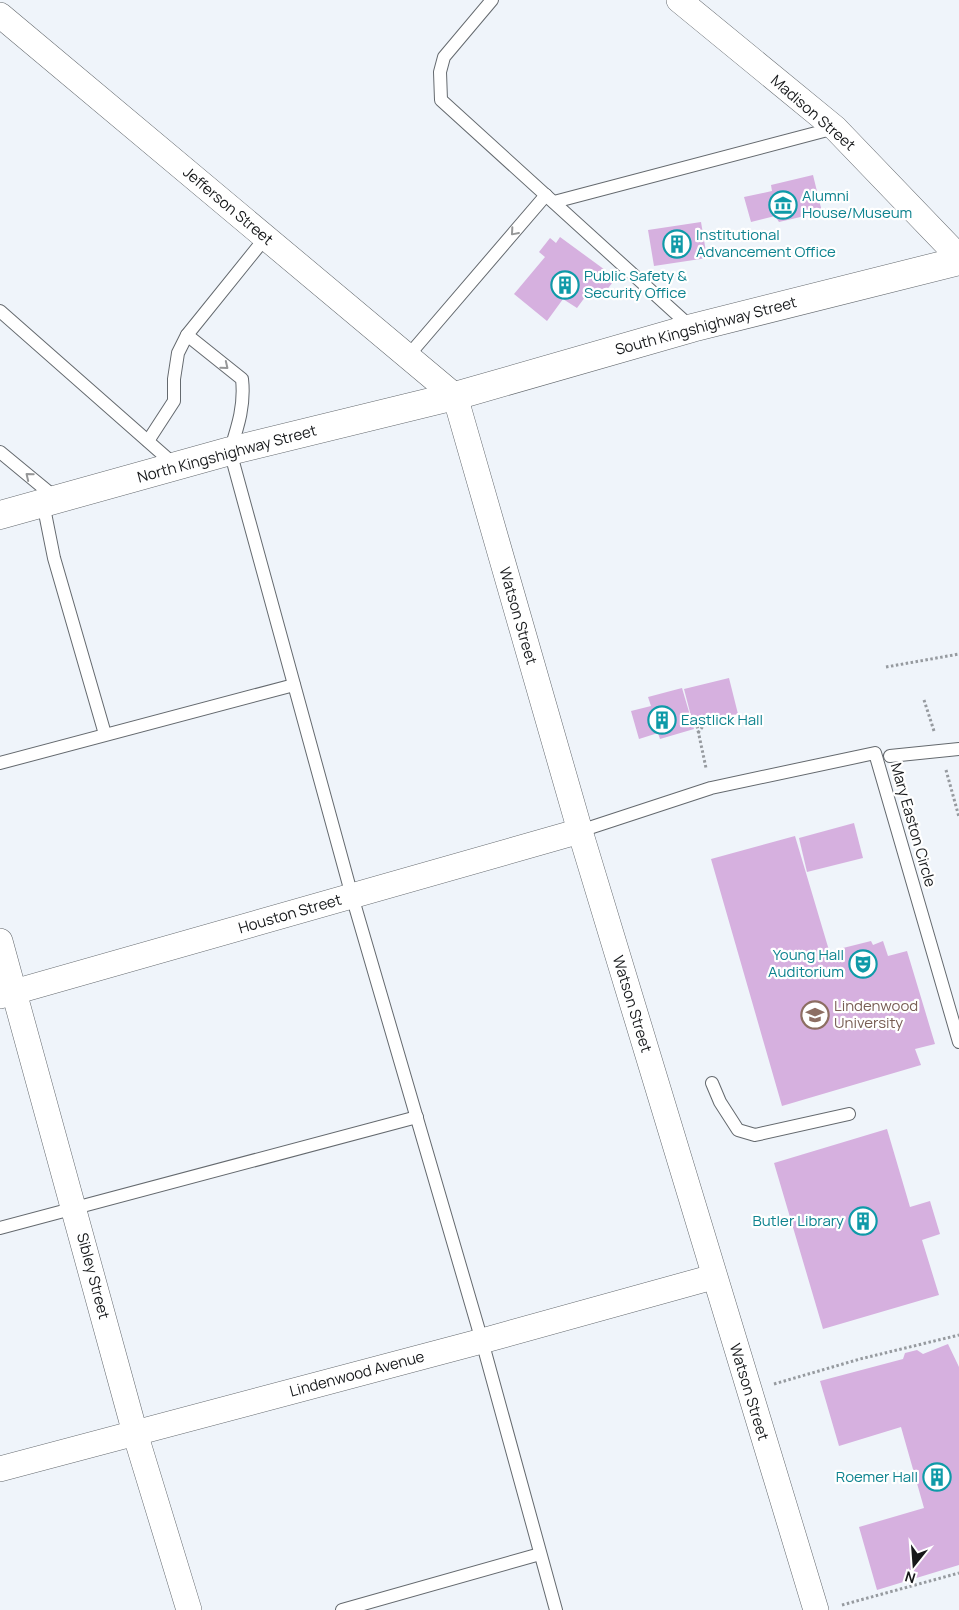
<svg xmlns="http://www.w3.org/2000/svg" width="959" height="1610" font-family="Manrope,sans-serif">
	<style>
		.building { fill: #d6b0df }
		.lines { fill: none; stroke-linecap: round; stroke-linejoin: round }
		.lane-casing { stroke: #64696e; stroke-width: 14 }
		.street-casing { stroke: #64696e; stroke-width: 26 }
		.secondary-casing { stroke: #64696e; stroke-width: 29 }
		.path { stroke: #969a9f; stroke-width: 3; stroke-dasharray: 2.5 2.5; stroke-linecap: butt }
		.lane { stroke: #fff; stroke-width: 12 }
		.street { stroke: #fff; stroke-width: 25 }
		.secondary { stroke: #fff; stroke-width: 28 }
		.oneway { stroke: #969798 }
		.labels { text-anchor: middle; stroke-width: 4.5; stroke-linejoin: round; paint-order: stroke }
		.street-label { font-size: 15px; fill: #16181a; stroke: #fff }
		.culture-label { font-size: 15px; fill: #0d838f; stroke: #fff; text-anchor: start }
		.education-label { font-size: 15px; fill: #785e54; stroke: #fff; text-anchor: start }
	</style>
	<rect width="100%" height="100%" fill="#eff4fa"/>
	<g class="building">
		<polygon points="813,175 822,212 779,222 775,216 751,222 744,197 772,191 771,185"/>
		<polygon points="701,222 707,258 654,266 648,230"/>
		<polygon points="560,237 616,278 599,300 588,293 577,308 563,299 547,321 514,294 545,257 539,252 550,238 556,243"/>
		<polygon points="729,678 738,714 710,721 709,716 692,720 684,689"/>
		<polygon points="682,688 694,729 660,739 658,733 639,739 631,711 651,706 648,697"/>
		<polygon points="854,823 863,858 807,872 799,838"/>
		<polygon points="795,836 831,957 840,954 839,949 871,941 873,945 883,941 888,956 907,951 935,1044 915,1049 921,1065 782,1106 711,859"/>
		<polygon points="887,1129 910,1207 930,1201 940,1234 922,1240 939,1295 823,1329 774,1163"/>
		<polygon points="948,1344 959,1367 959,1565 877,1590 859,1527 924,1508 901,1427 839,1446 820,1381 903,1359 905,1353 917,1350 923,1354"/>
	</g>
	<g class="lines">
		<g class="lane-casing">
			<g id="lane">
				<polyline points="492,0 444,57 440,72 441,100 692,328"/>
				<polyline points="554,202 835,128"/>
				<polyline points="0,311 176,466"/>
				<path d="M187,335l55,44c3,26 -4,47 -12,72l122,445 130,445 74,269"/>
				<polyline points="408,356 546,195"/>
				<polyline points="148,441 174,401 174,379 178,353 187,335 266,237"/>
				<polyline points="0,452 57,499"/>
				<polyline points="43,503 54,558 105,734"/>
				<polyline points="890,756 959,749"/>
				<polyline points="0,763 294,685"/>
				<polyline points="580,831 711,788 875,753 959,1042"/>
				<polyline points="712,1083 720,1102 738,1130 755,1135 849,1114"/>
				<polyline points="0,1228 417,1117"/>
				<polyline points="342,1610 540,1554"/>
			</g>
		</g>
		<g class="street-casing">
			<g id="street">
				<polyline points="679,0 835,128 959,257"/>
				<polyline points="0,15 455,396 580,831 816,1610"/>
				<polyline points="0,941 135,1433 189,1610"/>
				<polyline points="0,996 580,831"/>
				<polyline points="0,1469 482,1341 713,1277"/>
			</g>
		</g>
		<g class="secondary-casing">
			<polyline id="secondary" points="0,515 230,451 455,396 692,328 959,261"/>
		</g>
		<g class="path">
			<polyline points="886,667 959,654"/>
			<polyline points="924,700 934,731"/>
			<polyline points="696,721 706,768"/>
			<polyline points="698,733 706,722"/>
			<polyline points="946,770 959,817"/>
			<polyline points="774,1384 860,1359 959,1335"/>
			<polyline points="842,1605 959,1573"/>
		</g>
		<use href="#lane" class="lane"/>
		<use href="#street" class="street"/>
		<use href="#secondary" class="secondary"/>
	</g>
	<defs><path id="oneway-chevron" d="M-2-3.5L2.5 0L-2 3.5" fill="none" stroke-width="1.6" stroke-linecap="round" stroke-linejoin="round" transform="scale(1.25)"/></defs>
	<g class="oneway">
		<use href="#oneway-chevron" transform="translate(514 232) rotate(131)"/>
		<use href="#oneway-chevron" transform="translate(225 366) rotate(39)"/>
		<use href="#oneway-chevron" transform="translate(29 476) rotate(-141)"/>
	</g>
	<defs>
		<g id="museum-ring" transform="scale(1.4375)"><circle r="9.5" fill="#fff" stroke="#0f9aa8" stroke-width="1.5"/><path d="M0-6L6-3V-2H-6V-3ZM-5-1h2V3h-2ZM-1-1h2V3h-2ZM3-1h2V3H3ZM-6 4H6V6H-6Z" fill="#0f9aa8"/></g>
		<g id="building-ring" transform="scale(1.4375)"><circle r="9.5" fill="#fff" stroke="#0f9aa8" stroke-width="1.5"/><path d="M-4-6H4V6H1V3H-1V6H-4ZM-2.5-4.3h1.7v1.8h-1.7ZM.8-4.3h1.7v1.8H.8ZM-2.5-1h1.7V.8h-1.7ZM.8-1h1.7V.8H.8Z" fill="#0f9aa8"/></g>
		<g id="theatre-ring" transform="scale(1.4375)"><circle r="9.5" fill="#fff" stroke="#0f9aa8" stroke-width="1.5"/><path d="M-5-5.5Q0-4 5-5.5V0Q5 5 0 6Q-5 5-5 0ZM-3.3-2.5H-1v1.5H-3.3ZM1-2.5H3.3v1.5H1ZM-2.8 1Q0 5.5 2.8 1Z" fill="#0f9aa8"/></g>
		<g id="university-ring" transform="scale(1.4375)"><circle r="9.5" fill="#fff" stroke="#8d6e63" stroke-width="1.5"/><path d="M0-5L7-2L0 1L-7-2ZM-4 1L0 2.5L4 1V4Q0 6-4 4Z" fill="#8d6e63"/></g>
	</defs>
	<g fill-rule="evenodd">
		<use href="#museum-ring" x="783" y="205"/>
		<use href="#building-ring" x="677" y="244"/>
		<use href="#building-ring" x="565" y="285"/>
		<use href="#building-ring" x="662" y="720"/>
		<use href="#theatre-ring" x="863" y="964"/>
		<use href="#university-ring" x="815" y="1015"/>
		<use href="#building-ring" x="863" y="1221"/>
		<use href="#building-ring" x="937" y="1477"/>
	</g>
	<g class="labels">
		<g class="street-label">
			<text transform="translate(813 113) rotate(41)" y="5">Madison Street</text>
			<text transform="translate(228 206) rotate(40)" y="5">Jefferson Street</text>
			<text transform="translate(706 326) rotate(-15)" y="5">South Kingshighway Street</text>
			<text transform="translate(227 454) rotate(-15)" y="5">North Kingshighway Street</text>
			<text transform="translate(518 616) rotate(74)" y="5">Watson Street</text>
			<text transform="translate(913 825) rotate(74)" y="5">Mary Easton Circle</text>
			<text transform="translate(290 914) rotate(-16)" y="5">Houston Street</text>
			<text transform="translate(632 1004) rotate(73)" y="5">Watson Street</text>
			<text transform="translate(93 1276) rotate(75)" y="5">Sibley Street</text>
			<text transform="translate(357 1374) rotate(-15)" y="5">Lindenwood Avenue</text>
			<text transform="translate(749 1392) rotate(73)" y="5">Watson Street</text>
		</g>
		<g class="culture-label">
			<text x="802" y="201">Alumni<tspan x="802" dy="17">House/Museum</tspan></text>
			<text x="696" y="240">Institutional<tspan x="696" dy="17">Advancement Office</tspan></text>
			<text x="584" y="281">Public Safety &amp;<tspan x="584" dy="17">Security Office</tspan></text>
			<text x="681" y="725">Eastlick Hall</text>
			<text x="844" y="960" text-anchor="end">Young Hall<tspan x="844" dy="17">Auditorium</tspan></text>
			<text x="844" y="1226" text-anchor="end">Butler Library</text>
			<text x="918" y="1482" text-anchor="end">Roemer Hall</text>
		</g>
		<g class="education-label">
			<text x="834" y="1011">Lindenwood<tspan x="834" dy="17">University</tspan></text>
		</g>
	</g>
	<g transform="translate(914 1565) rotate(197)" stroke="#ffffff" stroke-width="4" paint-order="stroke">
	<path d="M0-4L9 19L0 12L-9 19Z" fill="#16181a"/>
	<text y="-8" font-size="14" font-weight="bold" text-anchor="middle" fill="#16181a">N</text>
	</g>
</svg>
